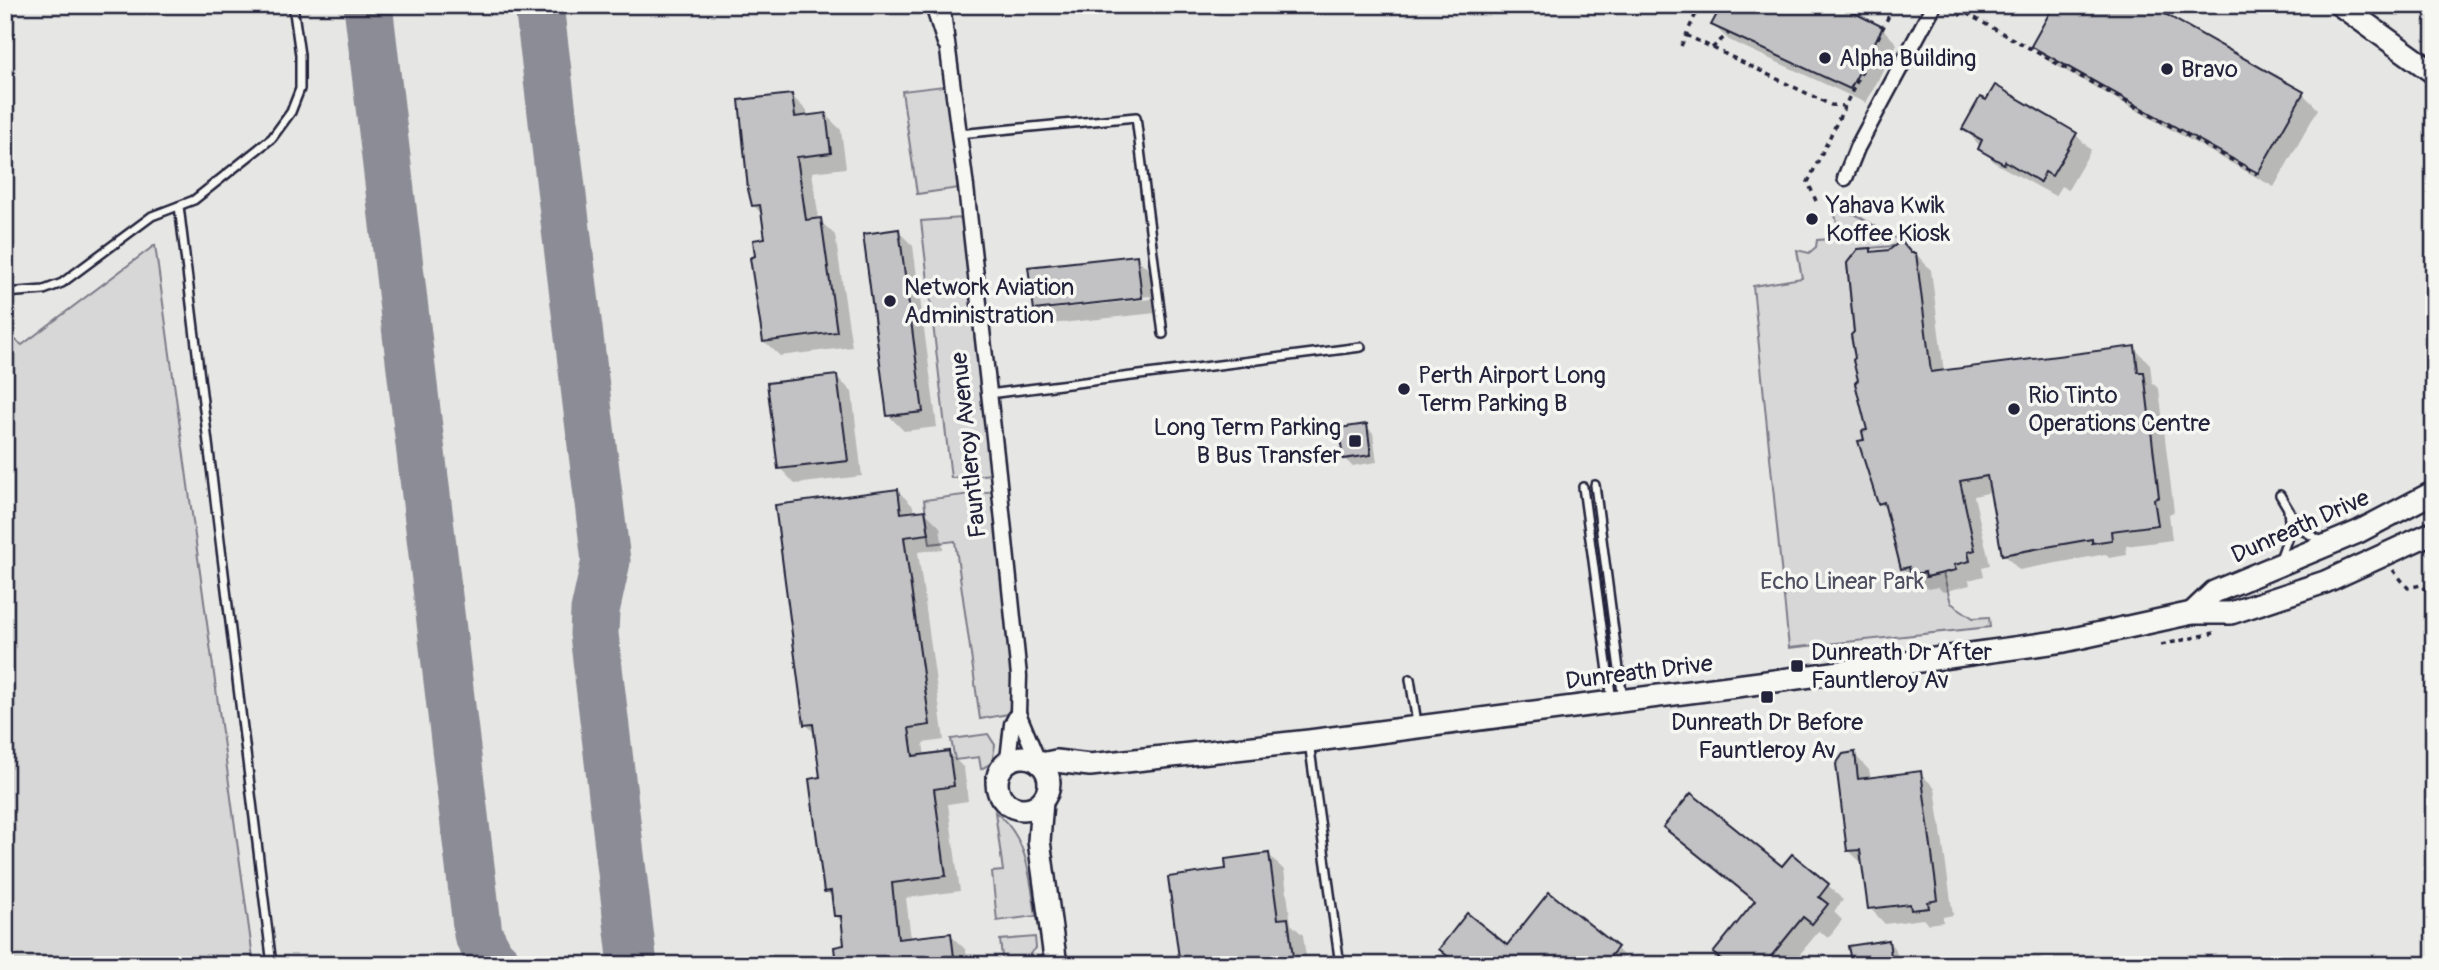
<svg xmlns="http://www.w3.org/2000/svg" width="2439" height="970" font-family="Pangolin,sans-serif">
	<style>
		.built { fill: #e6e6e4 }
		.green { fill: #d7d7d7; stroke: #7c7c89; stroke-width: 2 }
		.shadow { fill: #0003; fill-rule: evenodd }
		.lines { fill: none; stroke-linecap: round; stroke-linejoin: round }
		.taxiway { stroke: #8c8c96; stroke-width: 49 }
		.building { fill: #c2c2c4; stroke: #22223b; stroke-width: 2 }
		.lane-casing { stroke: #22223b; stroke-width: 12 }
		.street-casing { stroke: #22223b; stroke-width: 19 }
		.secondary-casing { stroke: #22223b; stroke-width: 26 }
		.path { stroke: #22223b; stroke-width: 3.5; stroke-dasharray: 5 5; stroke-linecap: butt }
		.lane { stroke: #f6f6f2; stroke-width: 7 }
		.street { stroke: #f6f6f2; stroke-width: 14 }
		.secondary { stroke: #f6f6f2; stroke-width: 21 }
		.poi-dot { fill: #22223b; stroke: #f6f6f2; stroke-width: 2.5 }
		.labels { text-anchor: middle; stroke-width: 7; stroke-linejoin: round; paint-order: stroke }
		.poi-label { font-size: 24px; fill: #22223b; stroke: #f6f6f2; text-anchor: start }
		.street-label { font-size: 24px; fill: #22223b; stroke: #f6f6f2 }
		.park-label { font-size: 24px; fill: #4f4f62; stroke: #f6f6f2 }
	</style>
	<rect width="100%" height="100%" fill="#f6f6f2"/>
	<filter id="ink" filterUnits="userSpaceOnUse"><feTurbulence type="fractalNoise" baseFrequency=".0143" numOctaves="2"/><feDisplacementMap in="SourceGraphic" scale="14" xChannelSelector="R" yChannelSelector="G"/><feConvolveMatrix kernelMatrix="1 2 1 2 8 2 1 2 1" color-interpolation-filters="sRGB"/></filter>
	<g filter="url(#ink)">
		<polygon class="built" points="5,5 2434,5 2434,492 2420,500 2434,611 2434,965 5,965"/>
		<g class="green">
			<polygon points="952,85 966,187 917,194 902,91"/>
			<polygon points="1836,208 1856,215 1901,241 1894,246 1858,249 1847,263 1854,332 1851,335 1854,352 1860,355 1853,360 1857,375 1861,378 1855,383 1862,408 1885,425 1862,431 1864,440 1859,441 1864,460 1871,458 1878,503 1884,502 1909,567 1925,572 1926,577 1943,573 1951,603 1973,618 1989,617 1990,627 1789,648 1753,286 1802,278 1797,250 1809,253 1816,247 1817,240 1831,239 1838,226 1834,212"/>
			<polygon points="962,218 992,474 951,478 921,221"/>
			<polygon points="155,245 254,965 5,965 5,332 22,345"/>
			<polygon points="994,491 1014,696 1008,714 980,719 955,541 930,544 924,500"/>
			<polygon points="988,734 995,745 992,763 981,769 979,757 955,760 951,739"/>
			<path d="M995,812c33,25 35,66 41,104l-39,5 -5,-49 11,-1z"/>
			<polygon points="1035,937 1036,948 1030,954 1029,965 1003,965 1000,940"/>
		</g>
		<g class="shadow">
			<polygon points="1724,5 1849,5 1848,12 1882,28 1897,44 1866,103 1729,40 1713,25"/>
			<polygon points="2033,45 2303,94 2318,109 2274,187 2048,61"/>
			<polygon points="792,96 807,111 808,117 826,115 841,130 846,168 812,172 819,220 835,235 852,347 780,356 764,341 757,257 767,240 763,215 753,205"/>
			<polygon points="1964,128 2076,135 2091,150 2068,190 2061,186 2055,196 1995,163"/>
			<polygon points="898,231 913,246 937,427 904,431 889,416"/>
			<polygon points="1870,249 1875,254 1916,254 1931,270 1944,372 2134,348 2150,364 2152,382 2159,389 2174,512 2169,514 2172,540 2126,546 2127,555 2109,558 2106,554 2019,570 2004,554 1992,492 1974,496 1990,565 1982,567 1984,576 1969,580 1970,585 1943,592 1938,587 1928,589 1918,583 1903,568 1889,512 1880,503 1866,441 1869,431 1856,333"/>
			<path d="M1136,257l15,15 5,41 -105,11 -15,-15zM1150,296l1,3 -105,11v-4z"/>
			<polygon points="836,376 852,392 862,476 795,484 780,468"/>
			<polygon points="1366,426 1373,433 1377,462 1352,466 1344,458"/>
			<polygon points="898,491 913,506 914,514 925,512 940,527 943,549 918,552 944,740 923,743 925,756 949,753 964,768 968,801 948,804 960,891 906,898 911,939 950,935 966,950 967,965 838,965 845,946 843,923 836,916 834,899 826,891 822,779 816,735 806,724"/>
			<polygon points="1854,754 1869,770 1871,779 1920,773 1935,788 1953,915 1943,917 1943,922 1928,924 1923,919 1885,924 1870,908 1864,865 1849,851"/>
			<polygon points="1666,827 1828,885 1843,900 1834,912 1842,920 1828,938 1819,931 1791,965 1727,965 1756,902"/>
			<polygon points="1269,855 1284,870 1291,924 1303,935 1307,965 1133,965 1181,958 1228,870"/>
			<polygon points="1889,942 1896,950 1898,963 1857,965 1852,960"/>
			<polygon points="1507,947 1616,948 1631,963 1457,965 1441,949"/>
		</g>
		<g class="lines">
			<g class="taxiway">
				<polyline points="368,5 478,934 490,957 498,965"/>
				<polyline points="539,5 606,561 595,611 594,634 633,965"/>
			</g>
		</g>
		<g class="building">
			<polygon points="1722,5 1838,5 1883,27 1850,89 1711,25"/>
			<polygon points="2054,5 2149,5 2304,92 2258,173 2031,46"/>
			<polygon points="1995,85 2077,133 2052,176 2045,172 2040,182 2005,161 2004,164 1978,149 1982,140 1962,129 1980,97 1986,100"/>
			<polygon points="792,94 795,117 826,113 831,153 797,157 806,220 821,218 837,332 763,342 750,258 755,256 753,240 765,238 760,205 752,206 748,189 739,100"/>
			<polygon points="899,229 923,412 887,416 863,234"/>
			<polygon points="1901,241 1911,253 1916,253 1931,372 2135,346 2138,372 2144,372 2159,497 2154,499 2158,525 2111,531 2112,540 2092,543 2092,539 2002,555 1987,476 1960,481 1975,550 1968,552 1970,561 1954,565 1956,570 1926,577 1925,572 1911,575 1909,567 1901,569 1884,502 1878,504 1858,441 1864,440 1862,431 1867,430 1855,383 1858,380 1853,360 1855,358 1851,335 1854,332 1847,263 1858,249 1871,248 1871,252 1889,250"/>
			<polygon points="1137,255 1142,298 1034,310 1028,267"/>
			<polygon points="837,375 848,461 778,469 767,383"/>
			<polygon points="1367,424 1371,455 1343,459 1339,428"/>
			<polygon points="898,489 901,513 925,510 929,534 904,537 930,725 909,728 913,756 949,751 954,786 934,789 946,876 892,883 898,939 951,933 955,965 836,965 834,947 844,945 841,916 834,916 831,891 824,892 809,779 820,777 813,724 804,725 775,505"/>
			<polygon points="1855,752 1858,779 1921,771 1938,900 1928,902 1929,908 1911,910 1910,904 1868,909 1860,850 1847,851 1836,764 1843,754"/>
			<polygon points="1691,793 1782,866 1792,854 1829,884 1819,897 1828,904 1812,924 1803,917 1764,965 1727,965 1713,953 1755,901 1663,827"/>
			<polygon points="1269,853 1278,919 1288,918 1294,965 1180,965 1168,877 1226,869 1225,859"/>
			<polygon points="1549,892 1618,947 1603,965 1458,965 1439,949 1467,913 1507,945"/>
			<polygon points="1889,940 1891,956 1851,961 1848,946"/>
		</g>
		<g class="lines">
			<g class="lane-casing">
				<g id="lane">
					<polyline points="929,5 942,45"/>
					<polyline points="959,134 1136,117 1163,334"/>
					<polyline points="179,206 272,965"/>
					<polyline points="5,293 44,290 62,283 152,216 194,200 272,138 291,112 300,89 300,55 293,5"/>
					<polyline points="989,394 1361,347"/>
					<polyline points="1595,485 1623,700"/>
					<polyline points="1583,487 1612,701"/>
					<polyline points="2280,495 2300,529 2323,542"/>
					<polyline points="2280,559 2290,531 2288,510"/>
					<polyline points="1410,679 1417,723"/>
					<polyline points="1309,742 1340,965"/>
				</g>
			</g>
			<g class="street-casing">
				<g id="street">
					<polyline points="942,5 966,187 998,473 1019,676 1018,713 1038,761"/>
					<polyline points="1845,178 1857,148 1934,5"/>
					<polyline points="1008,760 1012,724 1018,713"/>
				</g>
			</g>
			<g class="secondary-casing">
				<g id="secondary">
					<polyline points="2340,5 2434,73"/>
					<polyline points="2192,613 2214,592 2358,532 2434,492"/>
					<circle cx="1023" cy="783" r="26"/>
					<polyline points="1041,764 1056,761 1090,765 1309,741 1775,681 2064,641 2192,613 2231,613 2325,582 2434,532"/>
					<polyline points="1042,801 1039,841 1056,965"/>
				</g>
			</g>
			<g class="path">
				<polyline points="1956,5 1960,15 1962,11 2257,174"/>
				<polyline points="1686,35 1831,105 1843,106"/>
				<polyline points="1681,46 1700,5"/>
				<polyline points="1712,48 1729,33"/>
				<polyline points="1816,201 1808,182 1894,5"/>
				<polyline points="2393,570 2408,588 2421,585 2434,596"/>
				<polyline points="2161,645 2214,633"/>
			</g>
			<use href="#lane" class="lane"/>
			<use href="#street" class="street"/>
			<use href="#secondary" class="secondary"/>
		</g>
	</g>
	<g class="poi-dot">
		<circle cx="1825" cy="58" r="7"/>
		<circle cx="2167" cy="69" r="7"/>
		<circle cx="1812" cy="219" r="7"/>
		<circle cx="890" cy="301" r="7"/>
		<circle cx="1404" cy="389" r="7"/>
		<circle cx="2014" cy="409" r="7"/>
		<rect x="1348" y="434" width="14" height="14" rx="3.5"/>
		<rect x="1790" y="659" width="14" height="14" rx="3.5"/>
		<rect x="1760" y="690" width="14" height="14" rx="3.5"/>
	</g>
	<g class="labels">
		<g class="poi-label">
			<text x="1839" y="66">Alpha Building</text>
			<text x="2181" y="77">Bravo</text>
			<text x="1826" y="213">Yahava Kwik<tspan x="1826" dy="28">Koffee Kiosk</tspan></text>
			<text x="904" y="295">Network Aviation<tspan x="904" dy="28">Administration</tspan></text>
			<text x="1418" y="383">Perth Airport Long<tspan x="1418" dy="28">Term Parking B</tspan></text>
			<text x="2028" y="403">Rio Tinto<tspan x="2028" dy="28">Operations Centre</tspan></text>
			<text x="1341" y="435" text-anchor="end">Long Term Parking<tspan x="1341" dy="28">B Bus Transfer</tspan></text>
			<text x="1811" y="660">Dunreath Dr After<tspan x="1811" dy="28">Fauntleroy Av</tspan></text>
			<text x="1767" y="730" text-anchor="middle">Dunreath Dr Before<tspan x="1767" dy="28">Fauntleroy Av</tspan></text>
		</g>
		<g class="street-label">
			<text transform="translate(968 445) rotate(-96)" y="8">Fauntleroy Avenue</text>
			<text transform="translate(2300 526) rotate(-24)" y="8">Dunreath Drive</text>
			<text transform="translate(1639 672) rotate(-7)" y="8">Dunreath Drive</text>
		</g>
		<g class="park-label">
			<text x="1842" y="589">Echo Linear Park</text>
		</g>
	</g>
	<rect width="2439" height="970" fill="none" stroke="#f6f6f2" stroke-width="28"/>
	<rect x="14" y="14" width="2411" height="942" fill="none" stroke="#22223b" stroke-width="2.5" filter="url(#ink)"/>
</svg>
